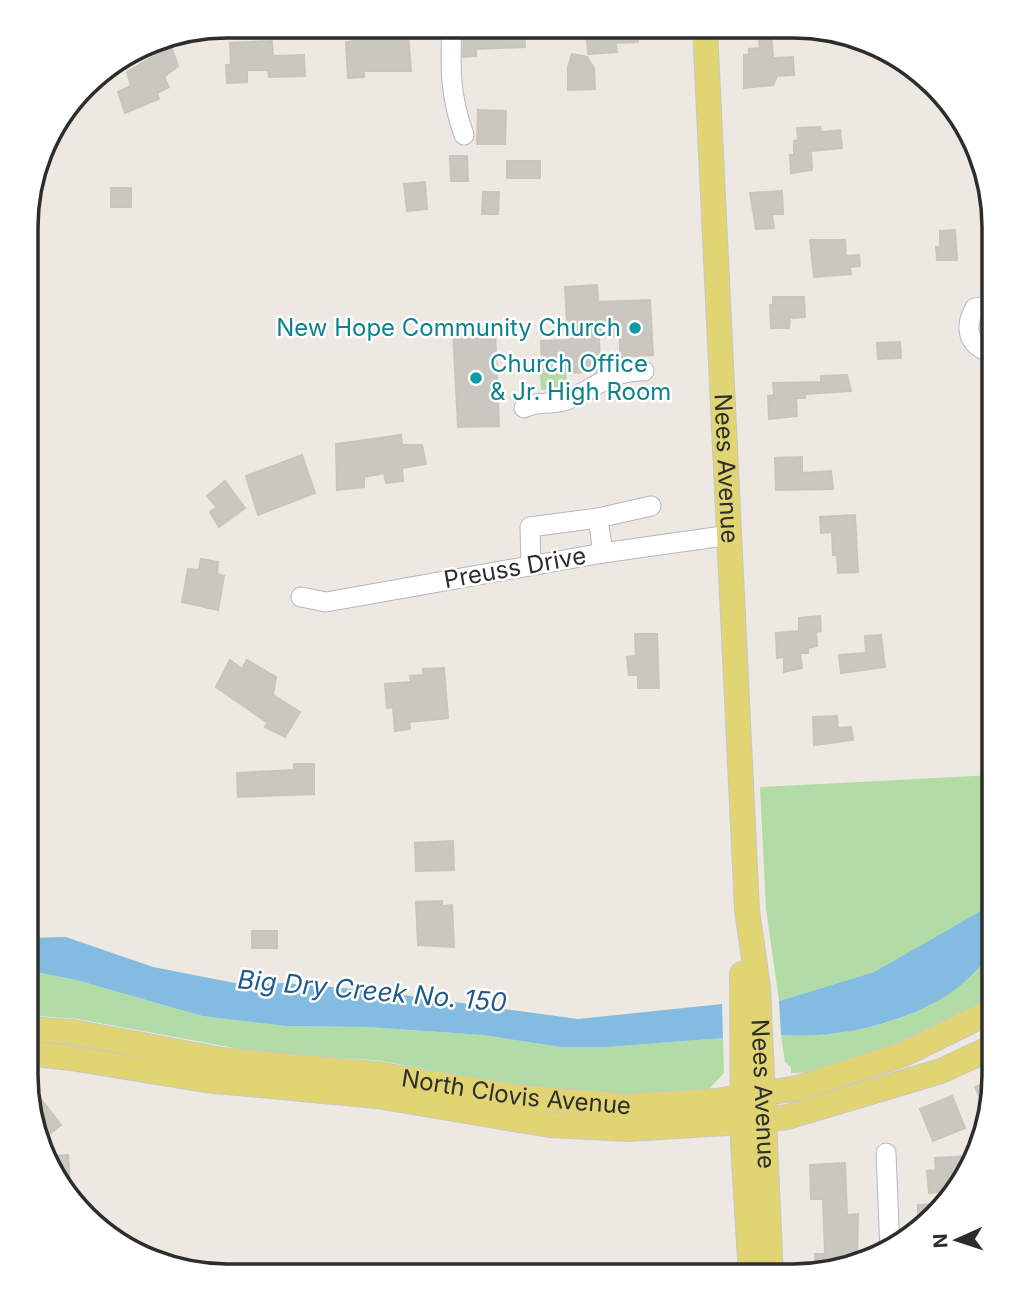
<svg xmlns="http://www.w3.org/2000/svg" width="1020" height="1303" font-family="Inter,sans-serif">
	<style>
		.green { fill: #b1dca6 }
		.water { fill: #83bce0 }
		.building { fill: #c9c7c0; stroke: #c8c5bb; stroke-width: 2 }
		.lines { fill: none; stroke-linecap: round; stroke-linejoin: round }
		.minor-casing { stroke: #b5b6bf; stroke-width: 21 }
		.major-casing { stroke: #c8c8c8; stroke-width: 26 }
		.minor { stroke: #fff; stroke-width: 19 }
		.major { stroke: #e0d473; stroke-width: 24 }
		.culture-dot { fill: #0f9aa8; stroke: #fff; stroke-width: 2.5 }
		.labels { text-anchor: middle; stroke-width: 5; stroke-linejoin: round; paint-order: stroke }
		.culture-label { font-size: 24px; fill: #0d838f; stroke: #fff; text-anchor: end }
		.street-label { font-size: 24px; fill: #2d2d2d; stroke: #fff }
		.water-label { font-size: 26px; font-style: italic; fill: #1f5b8f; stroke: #fff }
		.rim { fill: none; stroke: #2d2d2d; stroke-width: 3.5 }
	</style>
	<rect width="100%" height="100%" fill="#ede9e2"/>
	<g class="green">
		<polygon points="566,373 567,388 541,390 540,374"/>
		<polygon points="993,775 993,904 874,972 779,1001 766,909 760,787"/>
		<path d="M993,954v45c-52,25 -104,50 -160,65 -14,4 -28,10 -42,9v-6l-6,-5 -4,-27c41,3 101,-6 138,-25 24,-13 54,-38 74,-56z"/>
		<polygon points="26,970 76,980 202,1016 285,1026 367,1027 483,1035 560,1047 608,1047 723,1038 724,1073 709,1089 633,1094 550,1090 374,1060 256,1052 78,1019 26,1015"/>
	</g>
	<g class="water">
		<path d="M993,904v50c-13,12 -26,27 -40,37 -47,33 -116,48 -172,44l-2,-34 95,-29z"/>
		<polygon points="66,937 153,967 245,985 283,983 367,990 578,1019 722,1004 723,1038 608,1047 560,1047 483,1035 367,1027 285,1026 202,1016 76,980 26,970 27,938"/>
	</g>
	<g class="building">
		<polygon points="464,27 524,27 525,47 476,49 476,56 463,57"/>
		<polygon points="605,27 637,27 638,42 616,43 617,52 588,54 586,30"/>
		<polygon points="757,28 771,28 773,58 793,57 794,75 777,76 773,85 744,88 744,55 749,54 749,49 760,48"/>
		<polygon points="408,34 411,71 364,71 364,77 348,78 346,42"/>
		<polygon points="272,41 273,56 304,55 305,76 269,77 268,70 247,70 247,82 227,83 226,65 231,65 230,43"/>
		<polygon points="171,46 178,66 164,77 169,87 157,93 159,99 125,113 118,92 131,86 127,72"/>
		<polygon points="572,54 587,57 594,68 595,89 568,90 568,67"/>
		<polygon points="478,110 506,111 505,144 477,144"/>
		<polygon points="820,127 821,132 840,130 842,148 811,151 812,170 791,173 790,155 794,155 794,141 798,140 797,128"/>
		<polygon points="450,156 467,156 468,181 451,181"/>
		<rect x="507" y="161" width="33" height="17"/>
		<polygon points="425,182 427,209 407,211 404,184"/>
		<rect x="111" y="188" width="20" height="19"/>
		<polygon points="782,191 783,214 772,214 774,228 756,229 750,193"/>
		<polygon points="483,192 499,192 498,214 482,214"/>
		<polygon points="955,230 957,260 937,260 936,247 940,247 940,231"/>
		<polygon points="810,240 845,240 846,256 859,255 860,266 850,267 851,274 814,277"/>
		<polygon points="597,285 598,302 650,300 653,355 620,357 620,336 599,337 600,369 595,372 542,374 541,341 568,340 565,287"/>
		<polygon points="773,297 804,297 805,317 790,318 789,328 771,328 770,305 773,305"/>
		<polygon points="495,329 499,426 458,427 453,330"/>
		<polygon points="900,342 901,358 878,359 877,343"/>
		<polygon points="847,375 851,391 805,394 805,398 796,398 797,416 769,419 768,396 774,395 773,383 821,382 821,376"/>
		<polygon points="401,435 402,445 422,445 426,464 402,468 403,481 386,483 384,473 364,477 364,487 337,490 336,444"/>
		<polygon points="302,455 315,493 258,515 246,476"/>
		<polygon points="802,457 802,473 831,471 833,489 776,490 775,458"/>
		<polygon points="225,481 245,508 219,527 210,512 217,507 207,496"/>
		<polygon points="855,515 858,572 838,573 837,555 833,555 832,532 821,533 820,517"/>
		<polygon points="201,559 218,562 217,574 224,576 218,610 182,602 188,569 199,570"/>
		<polygon points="820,616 821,631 816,632 817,646 808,648 808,653 800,653 802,668 784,672 784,657 777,658 776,633 799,631 799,618"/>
		<polygon points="635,634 657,634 659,688 638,688 638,675 629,675 627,657 636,656"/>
		<polygon points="881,635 885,667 841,673 839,655 866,653 865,636"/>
		<polygon points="230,660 242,669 247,660 276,677 273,695 300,712 285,737 265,727 268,723 216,687"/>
		<polygon points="444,668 448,718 409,722 410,729 395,731 393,707 387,708 385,684 411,682 410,676 423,675 423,669"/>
		<polygon points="837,716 838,728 851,727 853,740 814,745 813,717"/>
		<polygon points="294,764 314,764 314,794 238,797 237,773 294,770"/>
		<polygon points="453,841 454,870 416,871 415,843"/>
		<polygon points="442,901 442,906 452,905 454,947 418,945 416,902"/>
		<rect x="252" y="931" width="25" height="17"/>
		<polygon points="993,1079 993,1089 986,1111 975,1087"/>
		<polygon points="28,1082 61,1125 43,1139"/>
		<polygon points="952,1096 965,1128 933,1141 920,1109"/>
		<polygon points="68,1155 71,1195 53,1176 48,1156"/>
		<polygon points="971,1156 960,1187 956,1191 929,1193 927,1171 936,1170 935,1158"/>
		<polygon points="845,1163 847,1215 858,1214 857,1261 816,1273 815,1254 825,1254 823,1199 811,1199 810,1165"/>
		<polygon points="942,1204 918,1226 918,1205"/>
	</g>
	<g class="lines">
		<g class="minor-casing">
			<g id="minor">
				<path d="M452,27c-2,41 -2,69 12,108"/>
				<path d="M994,353c-25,-5 -31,-24 -19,-45l19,-3"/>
				<path d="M524,408c13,-7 29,-3 43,-8 28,-11 44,-30 77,-29"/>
				<polyline points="598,518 603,553"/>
				<polyline points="531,565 530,527 598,518 651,506"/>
				<polyline points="301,597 326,602 603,553 730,535"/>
				<polyline points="886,1153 890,1251"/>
			</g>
		</g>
		<g class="major-casing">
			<g id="major">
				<path id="s1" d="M705,28l42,882 11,77 13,289"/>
				<polyline points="742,974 743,1144 751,1276"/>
				<path id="s2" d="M26,1029l47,3 149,28 154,14 142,23 108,9 90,-5 82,-13 106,-34 89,-44"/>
				<polyline points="26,1053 71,1058 205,1080 377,1096 550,1125 628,1129 743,1122 787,1117 941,1071 993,1047"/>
			</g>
		</g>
		<use href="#minor" class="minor"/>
		<use href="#major" class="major"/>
	</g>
	<g class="culture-dot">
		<circle cx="635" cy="328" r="7"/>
		<circle cx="476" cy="378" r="7"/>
	</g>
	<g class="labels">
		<g class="culture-label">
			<text x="621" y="336">New Hope Community Church</text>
			<text x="490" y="372" text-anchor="start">Church Office<tspan x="490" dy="28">&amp; Jr. High Room</tspan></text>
		</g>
		<g class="street-label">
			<text dy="8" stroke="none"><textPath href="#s1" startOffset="441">Nees Avenue</textPath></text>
			<text transform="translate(515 568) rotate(-10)" y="8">Preuss Drive</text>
			<text dy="8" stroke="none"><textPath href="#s2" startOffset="495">North Clovis Avenue</textPath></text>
			<text dy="8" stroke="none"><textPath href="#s1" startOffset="1068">Nees Avenue</textPath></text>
		</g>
		<g class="water-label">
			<text transform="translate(372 991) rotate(5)" y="9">Big Dry Creek No. 150</text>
		</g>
	</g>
	<path d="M0 0H1020V1303H0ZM227 38H793A189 189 0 0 1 982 227V1075A189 189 0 0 1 793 1264H227A189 189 0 0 1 38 1075V227A189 189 0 0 1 227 38Z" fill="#fff" fill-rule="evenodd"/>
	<path class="rim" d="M227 38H793A189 189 0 0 1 982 227V1075A189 189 0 0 1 793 1264H227A189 189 0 0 1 38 1075V227A189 189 0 0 1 227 38Z"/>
	<g transform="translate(957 1240) rotate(267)" stroke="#ffffff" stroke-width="5" paint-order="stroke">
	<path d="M0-5L12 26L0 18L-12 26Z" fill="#2d2d2d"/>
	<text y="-10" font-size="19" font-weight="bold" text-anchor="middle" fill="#2d2d2d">N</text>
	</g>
</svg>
